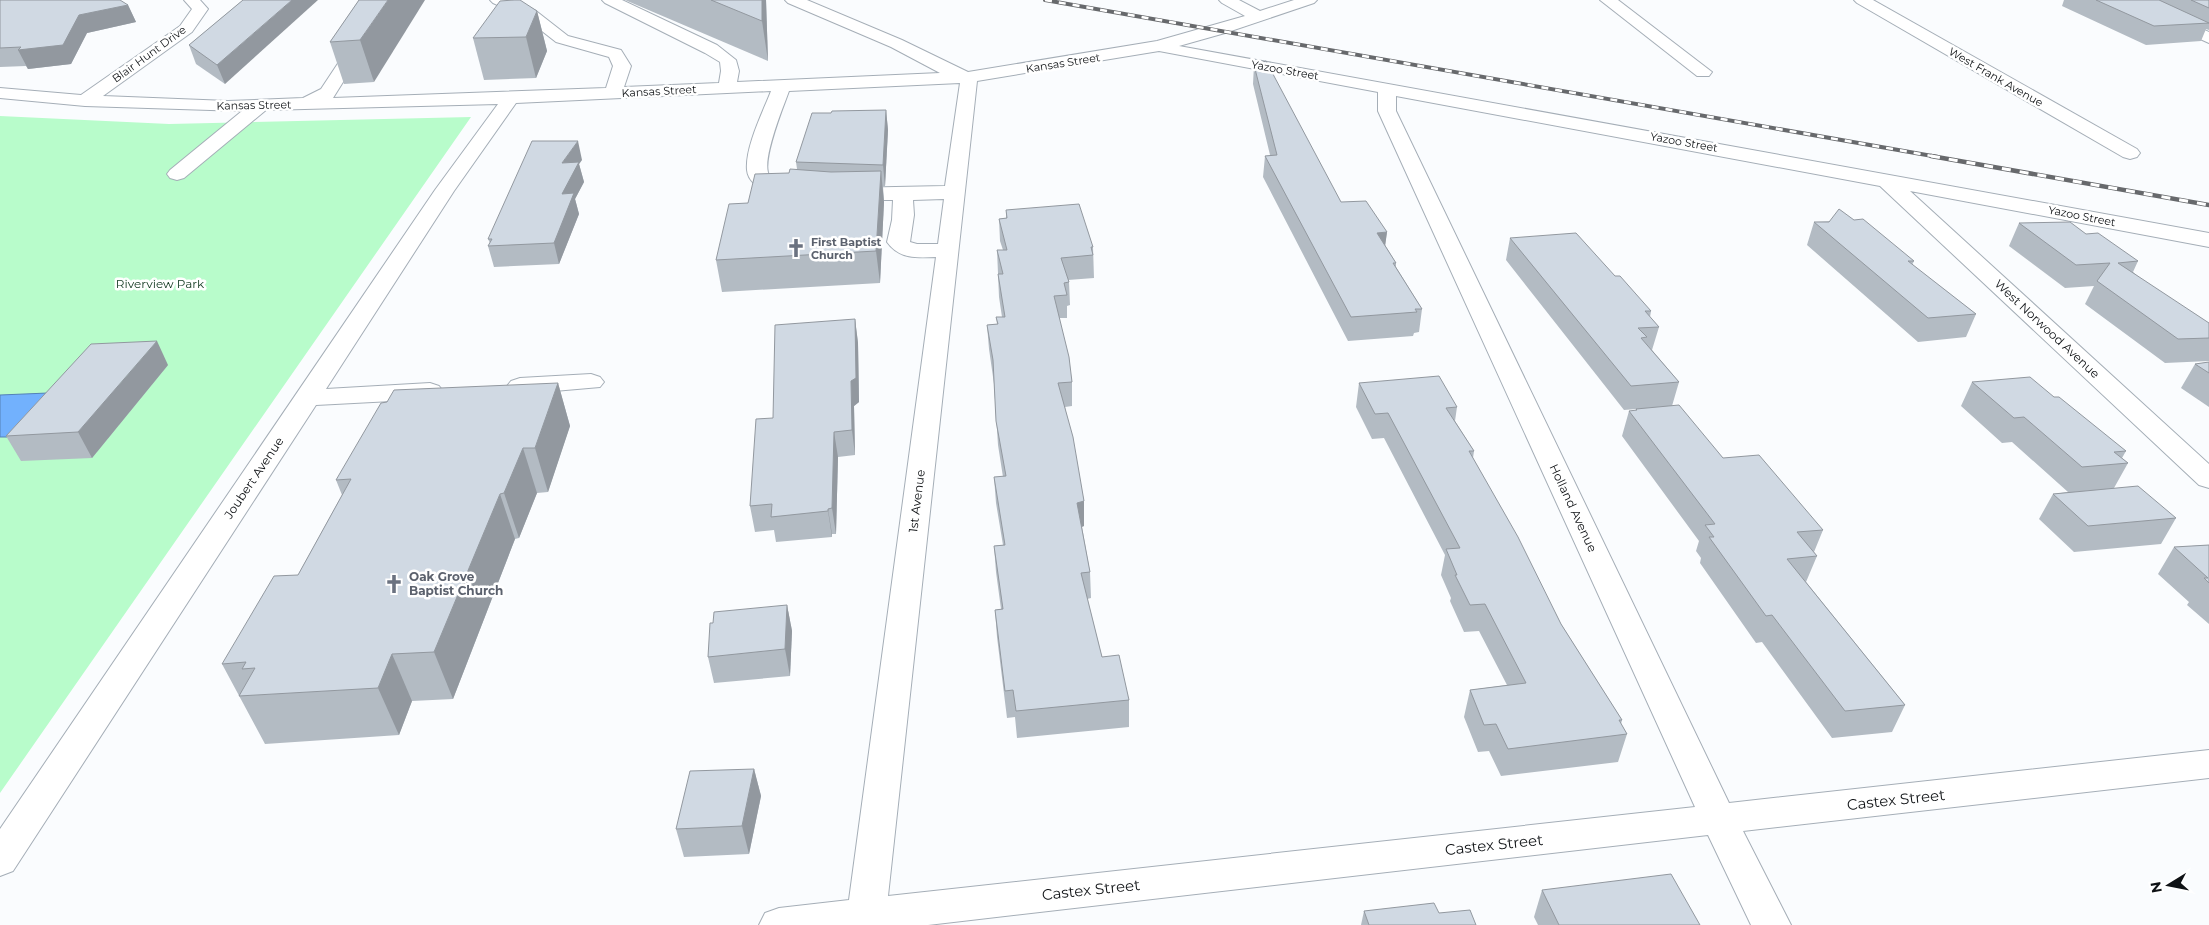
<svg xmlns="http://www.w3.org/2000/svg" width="2209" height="925" font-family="Montserrat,sans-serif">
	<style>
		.green { fill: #b8fccb }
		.water { fill: #72b1fd; stroke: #5481b7 }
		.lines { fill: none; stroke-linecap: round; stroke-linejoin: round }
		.minor-casing { stroke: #a5aeb7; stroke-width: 2 }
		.minor { fill: #fff; fill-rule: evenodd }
		.rail-far1-casing { stroke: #67696c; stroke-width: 4 }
		.rail-casing { stroke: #67696c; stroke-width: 4.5 }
		.rail-far1 { stroke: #fff; stroke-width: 2.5; stroke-dasharray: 7; stroke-linecap: butt }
		.rail { stroke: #fff; stroke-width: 3; stroke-dasharray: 9; stroke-linecap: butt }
		.wall { fill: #b3bbc3 }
		.shaded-wall { fill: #92989f }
		.building { fill: #d0d9e3; stroke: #92989f }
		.labels { text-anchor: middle; stroke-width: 5; stroke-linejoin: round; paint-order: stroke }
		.far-street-label { font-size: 11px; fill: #0f1215; stroke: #fff }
		.far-worship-label { font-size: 11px; font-weight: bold; fill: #5b616d; stroke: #fff; text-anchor: start }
		.park-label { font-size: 12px; fill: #10381f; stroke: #fff }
		.street-label { font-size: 12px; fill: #0f1215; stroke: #fff }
		.worship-label { font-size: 12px; font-weight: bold; fill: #5b616d; stroke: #fff; text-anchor: start }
		.near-street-label { font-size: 15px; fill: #0f1215; stroke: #fff }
	</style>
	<rect width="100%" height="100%" fill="#fafcfe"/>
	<polygon class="green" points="0,116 169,124 471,117 0,793"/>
	<polygon class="water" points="48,393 7,437 0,437 0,395"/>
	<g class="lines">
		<g class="minor-casing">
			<g id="minor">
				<path d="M184,0h16l8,9 -16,23 -89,64 125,5 75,-3 18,-9 59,-89h20l-10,7 -57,91 273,-10 7,-22 -4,-9 -53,-15 -32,-25 -31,-14 -3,-3h21l25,11 32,25 53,14 10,16 -7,21 95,-4 2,-12 -1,-9 -15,-9 -100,-50 -3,-3h20l95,45 19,15 3,11 -2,11 203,-9 -49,-26 -103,-44 -3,-3h22l95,40 66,32 189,-31 88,-25 -23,-13 -3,-3h20l21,11 34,-11h23l-3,3 -89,30 -46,13 1030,187v14l-299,-56 299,273v24l-10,-3 -319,-299 -484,-90v15l333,692 480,-53v28l-466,53 48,94h-40l-43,-90 -780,90h-169l6,-12 14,-5 70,-8 87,-643c-19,1 -37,2 -49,-15l5,-22 1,-20h-47l-7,-2 -3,-4 3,-4 7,-2 99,-2 15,-103 -171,8c-5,14 -30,74 -19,85 9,9 25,6 31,15l-3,4c-10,3 -20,0 -30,-4 -10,-3 -20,-10 -21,-21 -2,-23 16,-58 24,-79l-255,12 -62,88 -128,198 104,-6 9,3 4,5 -4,5 -9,3 -114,6 -303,466 -13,5v-47l435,-639 63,-86 -232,6 -82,68 -7,2 -7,-2 -3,-4 3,-4 72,-59 -157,-5 -85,-8v-10l81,7 99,-69 12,-17zM1159,51l219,41v19l317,696 -807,89 89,-815zM944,199l-6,45h-21l-7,-2 4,-27 -1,-15z"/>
				<polygon points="1600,0 1618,0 1712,72 1709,76 1697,76"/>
				<polygon points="1854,0 1873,0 2137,149 2140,153 2137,157 2130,159 2123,157 1857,3"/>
				<polygon points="2118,0 2139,0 2209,32 2209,43 2121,3"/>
				<polygon points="591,374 600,377 604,382 600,387 520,394 511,391 507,386 511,381 520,378"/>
			</g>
		</g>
		<use href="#minor" class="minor"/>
		<g class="rail-far1-casing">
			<polyline id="rail-far1" points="1045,0 1938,157"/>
		</g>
		<g class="rail-casing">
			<polyline id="rail" points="1931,156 2209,205"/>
		</g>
		<use href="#rail-far1" class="rail-far1"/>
		<use href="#rail" class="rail"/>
	</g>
	<g class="wall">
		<polygon points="0,0 128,5 136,22 87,33 71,64 28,69 26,66 0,67"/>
		<polygon points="243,0 225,84 196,64 189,45"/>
		<polygon points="359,0 374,82 344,84 330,42"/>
		<polygon points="625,0 766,0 768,61"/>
		<polygon points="2064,0 2209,0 2209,30 2206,29 2201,41 2146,45 2062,6"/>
		<polygon points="537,11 547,51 536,78 484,80 473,38"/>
		<polygon points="1254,65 1341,202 1387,232 1385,245 1396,263 1396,267 1422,309 1419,332 1414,333 1413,336 1348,341 1263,177 1265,156 1270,155 1253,84"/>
		<polygon points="886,110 888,130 885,186 883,186 884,202 880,283 722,292 716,260 748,203 789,173 797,169 796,162 831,113"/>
		<polygon points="582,160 579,164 584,182 575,199 579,214 559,264 494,267 488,246 490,243 488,239"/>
		<polygon points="1006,210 1093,247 1094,278 1068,280 1069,282 1070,305 1067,306 1067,318 1059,318 1072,382 1072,406 1065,407 1084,501 1084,526 1082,527 1090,572 1091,598 1087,599 1102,657 1129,700 1129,727 1017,738 1015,717 1007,718 997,637 995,610 1001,609 996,572 994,546 1003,545 996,503 994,477 1003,477 998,445 994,384 989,349 987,325 997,324 996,317 1002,317 999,297 997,250 1003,250 1000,241 999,219 1006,218"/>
		<polygon points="1854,220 1914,261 1912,265 1976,314 1966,337 1918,342 1807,245 1814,222"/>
		<polygon points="2019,223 2086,234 2138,261 2133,272 2209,338 2209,361 2165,363 2085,304 2094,286 2065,288 2009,246"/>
		<polygon points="1510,238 1615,276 1651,311 1650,317 1659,327 1652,350 1679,382 1672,406 1723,458 1823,530 1814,552 1817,556 1806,582 1905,705 1892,732 1832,738 1762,642 1756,643 1700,563 1701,558 1696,551 1699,541 1622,436 1629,411 1635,411 1636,409 1624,410 1506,260"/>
		<polygon points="855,319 858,343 859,402 854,406 855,455 838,457 836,534 832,534 832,537 776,542 774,530 755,532 750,506 773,418"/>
		<polygon points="2209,362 2209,407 2181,388 2195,364"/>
		<polygon points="168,365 92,458 21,461 6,436"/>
		<polygon points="1972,382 2054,397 2126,451 2122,458 2128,463 2114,488 2176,518 2161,544 2074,552 2039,519 2053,494 2068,492 2012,442 2002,443 1961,406"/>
		<polygon points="558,383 570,426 548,492 537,493 519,538 515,539 453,699 412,701 399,735 265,744 222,664 298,575 342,495 336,480"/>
		<polygon points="1359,383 1457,407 1455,421 1474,451 1473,458 1561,624 1622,720 1621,724 1627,734 1618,762 1501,776 1489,751 1478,752 1464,717 1470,690 1507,685 1479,631 1464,632 1450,601 1451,598 1441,575 1445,555 1384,438 1372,439 1356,407"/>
		<polygon points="2209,545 2209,624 2187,605 2189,602 2158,574 2174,547"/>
		<polygon points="787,605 792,631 790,676 714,683 708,657"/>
		<polygon points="754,769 761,796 749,854 684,857 676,829"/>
		<polygon points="1542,890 1700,925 1538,925 1534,917"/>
		<polygon points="1364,911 1476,925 1361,925"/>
	</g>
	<g class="shaded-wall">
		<polygon points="292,0 318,0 225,84 217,65"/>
		<polygon points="388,0 425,0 374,82 360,40"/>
		<polygon points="762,0 766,0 768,61 762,21"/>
		<polygon points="128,5 136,22 87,33 71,64 28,69 18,50 79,15"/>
		<polygon points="537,11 547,51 536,78 526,37"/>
		<polygon points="886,110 888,130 885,186 883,165"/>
		<polygon points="578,141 582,160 579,164 584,182 575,199 579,214 559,264 554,243 562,163"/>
		<polygon points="881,171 884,202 880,283 876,251"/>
		<polygon points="1387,232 1384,254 1377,233"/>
		<polygon points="855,319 858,343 859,402 854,406 855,455 852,430 851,381"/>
		<polygon points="157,341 168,365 92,458 78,432"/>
		<polygon points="558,383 570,426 548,492 535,448"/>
		<polygon points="834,432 838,457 836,534 832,508"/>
		<polygon points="523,448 537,493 519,538 504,493"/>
		<polygon points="500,494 515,539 453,699 434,652"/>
		<polygon points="1084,501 1084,526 1078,528 1077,503"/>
		<polygon points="828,509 832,534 832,537 828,511"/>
		<polygon points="787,605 792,631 790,676 785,649"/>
		<polygon points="392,654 412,701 399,735 378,688"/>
		<polygon points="754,769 761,796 749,854 742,826"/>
	</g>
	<g class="building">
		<polygon points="0,0 120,0 128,5 79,15 63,45 18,50 21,47 0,48"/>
		<polygon points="243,0 292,0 217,65 189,45"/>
		<polygon points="359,0 388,0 360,40 330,42"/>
		<polygon points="514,0 520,0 537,11 526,37 473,38 500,1"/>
		<polygon points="711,0 762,0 762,21"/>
		<polygon points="2096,0 2159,0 2209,23 2154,26"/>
		<polygon points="2191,0 2209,0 2209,8"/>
		<polygon points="1266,61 1341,202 1366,201 1387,232 1377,233 1396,263 1393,263 1422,309 1415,309 1417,312 1351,317 1265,156 1277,155 1254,65"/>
		<polygon points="886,110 883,165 796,162 812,113 831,113 832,111"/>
		<polygon points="532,141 578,141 562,163 579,162 562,194 574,193 554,243 488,246 492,239 488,239"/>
		<polygon points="790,169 831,172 881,171 876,251 716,260 729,204 748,203 755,174 789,173"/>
		<polygon points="1079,204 1093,247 1091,247 1093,255 1061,258 1069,282 1064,283 1067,295 1054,296 1069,357 1072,382 1058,383 1073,437 1084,501 1077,503 1090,572 1081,573 1102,657 1119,655 1129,700 1016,711 1013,690 1005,691 995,610 1003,609 994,546 1005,545 994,477 1006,476 996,421 993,360 987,325 998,324 996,317 1005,317 998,274 1003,274 997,250 1007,250 999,219 1007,218 1006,210"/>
		<polygon points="1839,209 1854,220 1863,219 1914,261 1908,261 1976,314 1928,318 1814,222 1829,222"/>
		<polygon points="2070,222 2086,234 2098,233 2138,261 2118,263 2209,323 2209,338 2178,339 2097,281 2110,263 2076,265 2019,223"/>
		<polygon points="1576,233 1615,276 1620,276 1651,311 1645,311 1659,327 1638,328 1647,337 1641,338 1679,382 1631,386 1510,238"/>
		<polygon points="855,319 856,378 851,381 852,430 834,432 832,508 828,509 828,511 771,517 772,504 750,506 756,419 773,418 775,325"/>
		<polygon points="157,341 78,432 6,436 91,344"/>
		<polygon points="2209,362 2209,373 2195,364"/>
		<polygon points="1439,376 1457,407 1446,408 1474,451 1469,451 1518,537 1561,624 1622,720 1619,720 1627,734 1508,749 1496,724 1484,725 1470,690 1526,683 1485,604 1470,605 1455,575 1457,575 1446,549 1460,548 1388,413 1375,414 1359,383"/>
		<polygon points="2030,377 2054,397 2059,397 2126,451 2114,452 2128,463 2082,467 2024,417 2014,418 1972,382"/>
		<polygon points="558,383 535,448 523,448 504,493 500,494 434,652 392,654 378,688 239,696 255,668 242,669 246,662 222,664 274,576 298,575 351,479 336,480 381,403 387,402 394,390"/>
		<polygon points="1679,405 1723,458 1759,455 1823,530 1797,532 1817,556 1787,559 1905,705 1845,711 1772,615 1766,616 1709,537 1714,537 1705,525 1715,524 1629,411 1637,410 1636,409"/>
		<polygon points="2138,486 2176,518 2088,526 2053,494"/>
		<polygon points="2209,545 2209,583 2204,578 2208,578 2174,547"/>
		<polygon points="787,605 785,649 708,657 710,623 713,623 714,612"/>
		<polygon points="754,769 742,826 676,829 690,771"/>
		<polygon points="1671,874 1700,925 1559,925 1542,890"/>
		<polygon points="1434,903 1439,913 1470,910 1476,925 1369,925 1364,911"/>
	</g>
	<defs>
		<g id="church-bare" transform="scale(1.5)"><path d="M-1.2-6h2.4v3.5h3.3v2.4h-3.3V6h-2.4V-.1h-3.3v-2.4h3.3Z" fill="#6b7280" stroke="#fff" stroke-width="2.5" paint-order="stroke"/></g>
	</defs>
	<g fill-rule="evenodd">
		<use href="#church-bare" x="796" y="248"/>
		<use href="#church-bare" x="394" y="584"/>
	</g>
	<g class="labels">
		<g class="far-street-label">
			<text transform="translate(149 54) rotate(-36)" y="4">Blair Hunt Drive</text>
			<text transform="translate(1063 63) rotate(-9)" y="4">Kansas Street</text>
			<text transform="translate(1285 70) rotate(10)" y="4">Yazoo Street</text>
			<text transform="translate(1996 77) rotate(30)" y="4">West Frank Avenue</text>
			<text transform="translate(659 91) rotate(-3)" y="4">Kansas Street</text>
			<text transform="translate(254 105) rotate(-1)" y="4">Kansas Street</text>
			<text transform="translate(1684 142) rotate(10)" y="4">Yazoo Street</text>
			<text transform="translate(2082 216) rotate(11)" y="4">Yazoo Street</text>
		</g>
		<g class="far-worship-label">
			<text x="811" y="246">First Baptist<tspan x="811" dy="13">Church</tspan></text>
		</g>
		<g class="park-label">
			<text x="160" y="288">Riverview Park</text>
		</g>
		<g class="street-label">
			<text transform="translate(2047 329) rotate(43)" y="4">West Norwood Avenue</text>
			<text transform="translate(254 478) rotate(-56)" y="4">Joubert Avenue</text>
			<text transform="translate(917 501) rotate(-83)" y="4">1st Avenue</text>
			<text transform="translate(1573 508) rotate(65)" y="4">Holland Avenue</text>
		</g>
		<g class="worship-label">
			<text x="409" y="581">Oak Grove<tspan x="409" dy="14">Baptist Church</tspan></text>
		</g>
		<g class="near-street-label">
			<text transform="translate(1896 800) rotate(-6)" y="5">Castex Street</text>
			<text transform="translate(1494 845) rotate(-6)" y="5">Castex Street</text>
			<text transform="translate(1091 890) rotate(-6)" y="5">Castex Street</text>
		</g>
	</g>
	<g transform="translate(2169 885) rotate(260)" stroke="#ffffff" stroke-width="4" paint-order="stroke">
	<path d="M0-4L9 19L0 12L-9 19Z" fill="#0f1215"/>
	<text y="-8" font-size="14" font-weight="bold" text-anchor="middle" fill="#0f1215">N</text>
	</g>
</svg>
